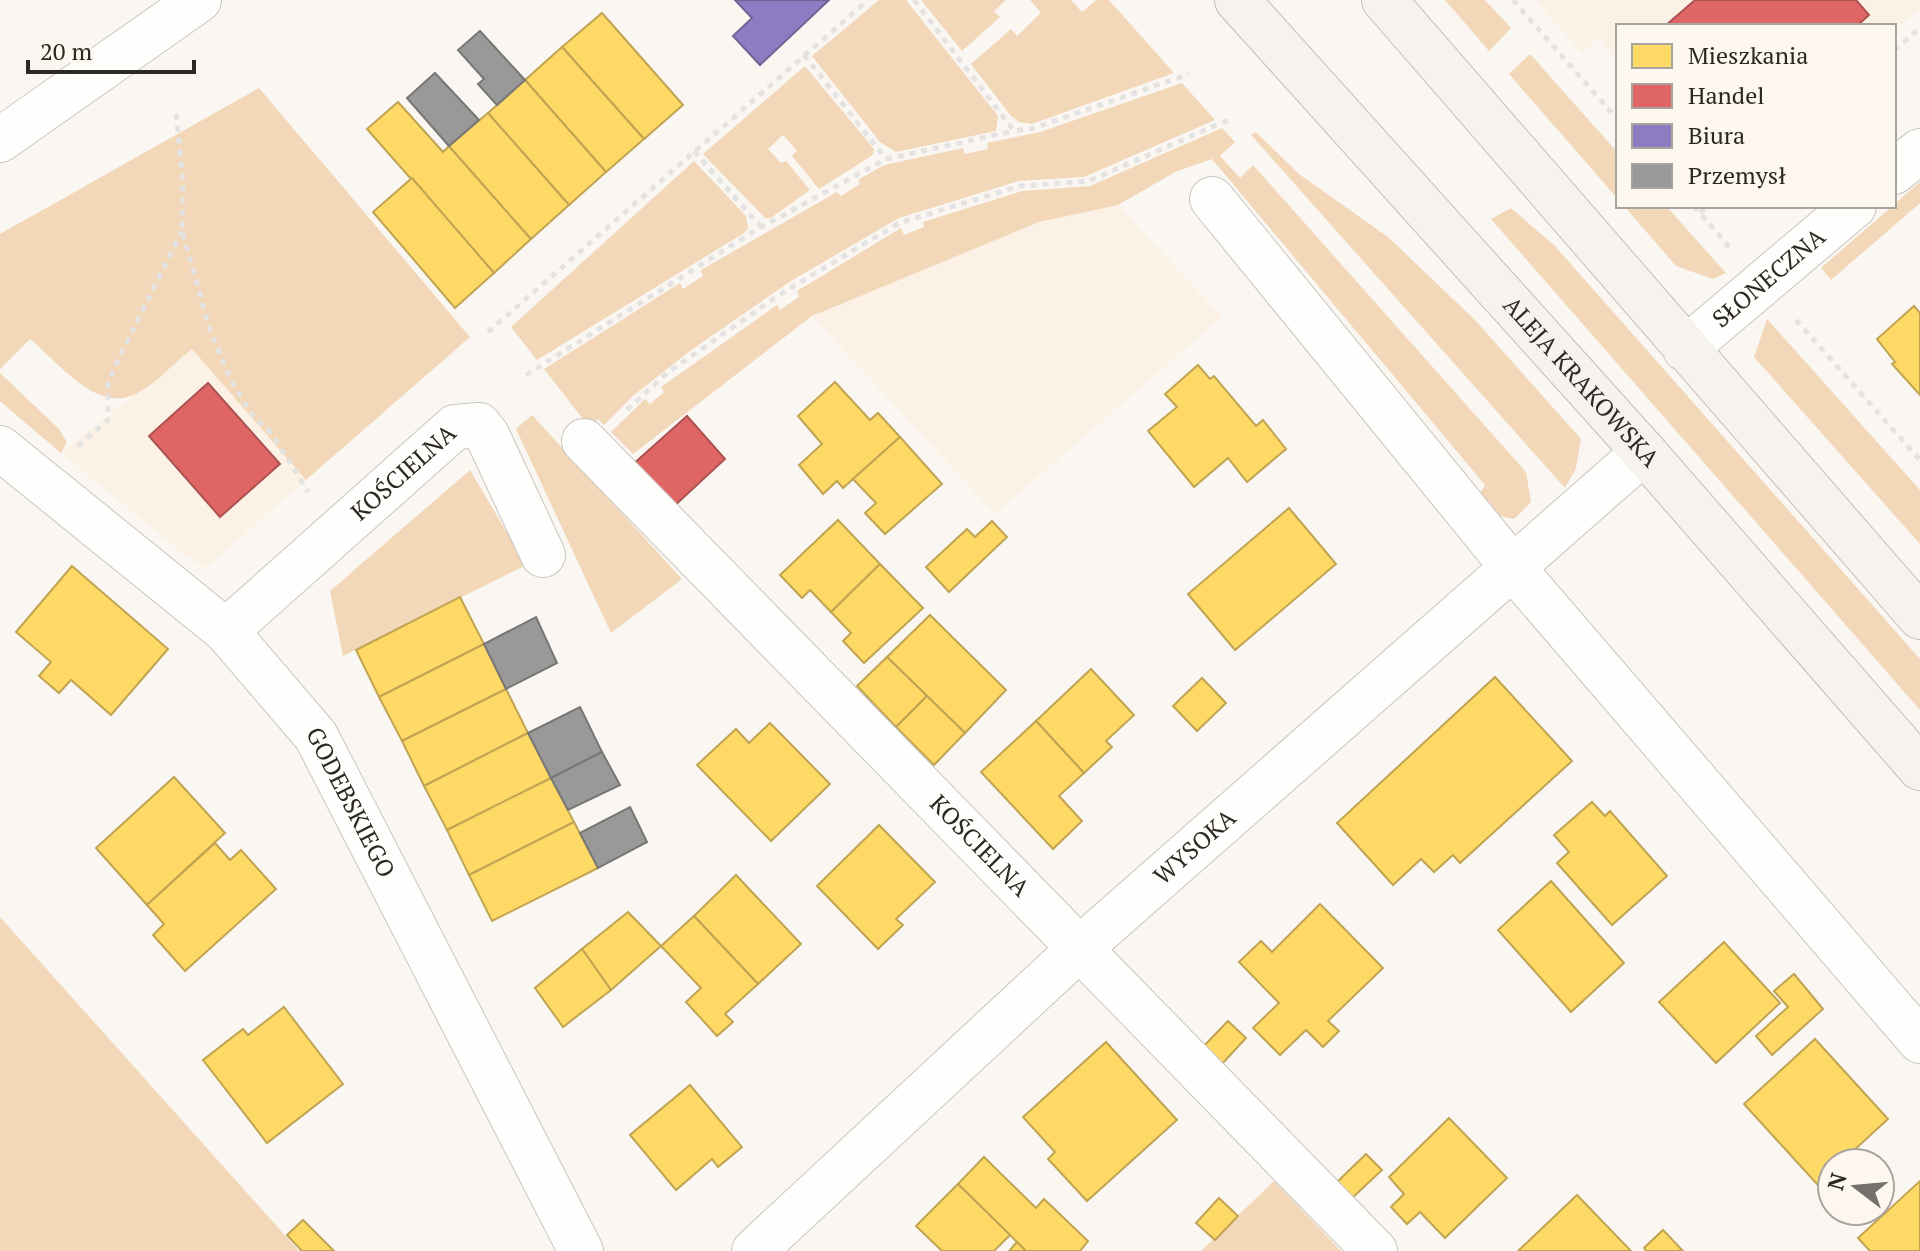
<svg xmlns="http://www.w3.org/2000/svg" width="1920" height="1251" font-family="'PT Serif',serif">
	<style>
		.built { fill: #fcf1e5 }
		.green { fill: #f2d7b8 }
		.homes { fill: #ffd966; stroke: #c0a452; stroke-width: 2 }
		.shops { fill: #e06666; stroke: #ab5352; stroke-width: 2 }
		.offices { fill: #8e7cc3; stroke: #716393; stroke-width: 2 }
		.industry { fill: #999; stroke: #797775; stroke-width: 2 }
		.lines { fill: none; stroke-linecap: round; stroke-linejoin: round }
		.minor-casing { stroke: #c9c5c0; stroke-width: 46 }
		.major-casing { stroke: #c5bdb4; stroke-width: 46 }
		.path { stroke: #e4e3e2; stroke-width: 5; stroke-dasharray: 6 6; stroke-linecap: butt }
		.minor { stroke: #fefefd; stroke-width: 44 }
		.major { stroke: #f6f2ed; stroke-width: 44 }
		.labels { text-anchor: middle; stroke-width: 8; stroke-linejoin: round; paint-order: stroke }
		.street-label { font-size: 24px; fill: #2e2822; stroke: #fdf7f0 }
	</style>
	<rect width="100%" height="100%" fill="#faf7f3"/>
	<g class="built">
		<polygon points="1535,0 1920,0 1920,9 1894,31 1894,26 1618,26 1618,62 1598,39 1582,53"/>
		<polygon points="1118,205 1222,317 995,514 812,316 1039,222"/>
		<polygon points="192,349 306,480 206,568 185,555 61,453"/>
	</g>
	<g class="green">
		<polygon points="879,0 906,0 998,116 996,131 896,152 880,142 812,56"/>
		<polygon points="921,0 1006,0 994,11 1000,17 962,51"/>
		<polygon points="1030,0 1071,0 1082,12 1096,0 1109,0 1174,73 1032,124 1019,122 1011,116 971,64 1011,29 1017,36 1041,13"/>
		<polygon points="1445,0 1485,0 1511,28 1489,51"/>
		<polygon points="1530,54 1618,153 1618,199 1509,74"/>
		<polygon points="805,66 874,149 873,155 819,189 792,156 797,151 783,135 768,149 781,163 786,161 810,190 771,218 765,218 703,154"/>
		<polygon points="1182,83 1215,120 1084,177 1019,181 899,218 791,281 690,351 634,395 604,425 598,419 590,428 544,369 680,283 683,289 703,276 701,270 837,192 841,196 860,184 858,180 884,165 963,148 965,154 988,149 987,143 1040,132"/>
		<path d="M259,88l211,249 -164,143 -114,-131c-19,14 -37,37 -59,46 -38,17 -77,-35 -103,-56l-30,30v-135z"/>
		<polygon points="1222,128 1235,142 1220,156 1240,178 1253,165 1526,472 1531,502 1514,519 1496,515 1479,494 1485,485 1212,159 1175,172 1118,205 1039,222 812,316 633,454 611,432 645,399 650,404 664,392 661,387 777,305 780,310 799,297 797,291 901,228 904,235 924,227 923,222 1022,191 1090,186"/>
		<polygon points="1256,132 1299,174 1388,237 1475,320 1581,439 1576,468 1565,488 1251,135"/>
		<polygon points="694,161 746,216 748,228 744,233 537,360 511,327"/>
		<polygon points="1920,182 1920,203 1831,280 1821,268"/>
		<polygon points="1624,206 1666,206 1726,273 1713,279 1676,266"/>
		<polygon points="1511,208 1554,245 1920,659 1920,710 1491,219"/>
		<polygon points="1767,319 1920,490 1920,544 1754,357"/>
		<polygon points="0,373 59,429 67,442 61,453 0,401"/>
		<polygon points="532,415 682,579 611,633 516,429"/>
		<polygon points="470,470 526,565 343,656 330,591"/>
		<polygon points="0,917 299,1251 0,1251"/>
		<polygon points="1274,1181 1341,1251 1201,1251"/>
	</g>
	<g class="homes">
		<polygon points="602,13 683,105 644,139 562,47"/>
		<polygon points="562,47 644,139 606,172 525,80"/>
		<polygon points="525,80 606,172 569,205 488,113"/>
		<polygon points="398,102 443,152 449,146 531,239 494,273 367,129"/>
		<polygon points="488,113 569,205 531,239 449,146"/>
		<polygon points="412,178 494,273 455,308 373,212"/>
		<polygon points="1914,306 1920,313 1920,395 1892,364 1895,362 1877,339"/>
		<polygon points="1198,365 1210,379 1214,376 1256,426 1263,420 1286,449 1247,482 1228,458 1194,487 1148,431 1177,407 1165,394"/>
		<polygon points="835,382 870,420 878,413 900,437 843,488 837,481 823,494 799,465 822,444 798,416"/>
		<polygon points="900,437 942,484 885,534 865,513 876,503 853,479"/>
		<polygon points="1289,508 1336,564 1235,650 1188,594"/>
		<polygon points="838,520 880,564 831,612 810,590 802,598 780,575"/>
		<polygon points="992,521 1007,537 949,592 926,567 967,529 975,537"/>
		<polygon points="880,564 923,608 864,663 843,641 851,633 831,612"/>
		<polygon points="72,566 168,649 111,715 71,680 59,693 39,676 51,662 16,632"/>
		<polygon points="460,597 484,644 379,697 356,650"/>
		<polygon points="930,615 1006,690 965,733 887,657"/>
		<polygon points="484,644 506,689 402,741 379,697"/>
		<polygon points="887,657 927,696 896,727 857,686"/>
		<polygon points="1091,669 1134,715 1106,741 1112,747 1084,773 1036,721"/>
		<polygon points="1495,677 1572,761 1460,863 1453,855 1434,872 1421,859 1393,885 1337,823"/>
		<polygon points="1202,678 1226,703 1197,731 1173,706"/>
		<polygon points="506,689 528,733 424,786 402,741"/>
		<polygon points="927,696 965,733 934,765 896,727"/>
		<polygon points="1036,721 1084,773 1059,796 1082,821 1053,849 981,772"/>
		<polygon points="770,723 830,784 771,841 697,765 736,729 749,743"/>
		<polygon points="528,733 551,778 447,830 424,786"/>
		<polygon points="174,777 225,833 147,905 96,848"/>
		<polygon points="551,778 574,822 469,875 447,830"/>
		<polygon points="1592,802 1605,816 1610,811 1667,876 1612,925 1557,863 1569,852 1554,835"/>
		<polygon points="574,822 598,868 492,921 469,875"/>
		<polygon points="879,825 935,882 896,919 903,925 878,949 817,886"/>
		<polygon points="215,843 230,860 241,850 276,889 185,971 153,935 164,924 147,905"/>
		<polygon points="736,875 801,944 758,984 694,916"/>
		<polygon points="1551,881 1624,963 1571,1012 1498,930"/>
		<polygon points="1320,904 1383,968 1328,1021 1339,1031 1323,1047 1306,1030 1280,1055 1253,1028 1279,1003 1239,962 1261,941 1272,952"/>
		<polygon points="628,912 661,946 611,990 582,949"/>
		<polygon points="694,916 758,984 725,1014 733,1022 717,1036 686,1002 701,988 661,946"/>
		<polygon points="1724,942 1780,1003 1716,1063 1659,1002"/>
		<polygon points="582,949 611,990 563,1027 535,988"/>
		<polygon points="1794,974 1823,1009 1772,1055 1756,1036 1788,1007 1774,991"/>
		<polygon points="284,1007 343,1084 267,1143 203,1060 243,1029 248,1035"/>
		<polygon points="1228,1021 1246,1038 1220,1066 1201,1049"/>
		<polygon points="1815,1039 1888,1119 1840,1163 1832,1163 1832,1170 1817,1184 1744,1104"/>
		<polygon points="1106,1042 1177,1120 1087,1201 1048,1159 1055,1152 1023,1117"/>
		<polygon points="690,1085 742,1147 718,1167 712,1159 676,1190 630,1135"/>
		<polygon points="1449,1118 1507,1178 1445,1238 1420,1212 1407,1224 1391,1207 1404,1194 1389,1177"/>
		<polygon points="1366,1154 1382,1170 1351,1199 1336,1183"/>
		<polygon points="984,1157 1036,1208 1044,1199 1088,1241 1080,1251 1026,1251 958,1184"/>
		<polygon points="1920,1181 1920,1251 1870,1251 1858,1238"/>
		<polygon points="958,1184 1010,1235 994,1251 942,1251 916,1226"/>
		<polygon points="1577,1195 1631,1251 1518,1251"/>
		<polygon points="1219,1198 1238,1216 1215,1240 1196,1223"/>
		<polygon points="303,1220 334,1251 302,1251 287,1235"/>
		<polygon points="1663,1230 1683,1251 1646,1251 1644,1248"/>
		<polygon points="1017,1242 1026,1251 1009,1251"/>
	</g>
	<g class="shops">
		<polygon points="1695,0 1856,0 1869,15 1857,26 1665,26"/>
		<polygon points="208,383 280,464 220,517 149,436"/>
		<polygon points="687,416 725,459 671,509 631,466"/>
	</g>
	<polygon class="offices" points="735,0 829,0 760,65 733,36 752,18"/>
	<g class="industry">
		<polygon points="480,31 525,80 497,105 478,84 484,79 458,50"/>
		<polygon points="435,73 479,120 449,146 407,98"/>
		<polygon points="536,617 557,663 506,689 484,644"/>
		<polygon points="580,707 602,752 551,778 528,733"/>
		<polygon points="602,752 620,785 568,810 551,778"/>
		<polygon points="630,807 647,842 598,868 580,833"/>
	</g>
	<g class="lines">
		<g class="minor-casing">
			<g id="minor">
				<polyline points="0,140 199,0"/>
				<polyline points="1894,172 1920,151"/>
				<polyline points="1212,199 1514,569 1920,1041"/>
				<path id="s1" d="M1685,349l169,-143"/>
				<path id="s2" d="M584,441l791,810"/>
				<path id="s3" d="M0,448l226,183 90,105 265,515"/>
				<path id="s4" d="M226,631l229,-204 24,-2 8,10 56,120"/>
				<path id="s5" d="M754,1251l325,-302 565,-497"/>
			</g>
		</g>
		<g class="major-casing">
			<g id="major">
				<path id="s6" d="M1237,0l407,452 276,316"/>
				<polyline points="1384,0 1920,617"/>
			</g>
		</g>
		<g class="path">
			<polyline points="914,0 1014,131 1034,128 1189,74"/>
			<polyline points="1513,0 1618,120"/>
			<polyline points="1894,50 1920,28"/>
			<polyline points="804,55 886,159"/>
			<polyline points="176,114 183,181 182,230 209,327 231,381 253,416 272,434 308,492"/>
			<polyline points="694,151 761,227"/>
			<polyline points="1694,206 1730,248"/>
			<polyline points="1700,213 1707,206"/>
			<polyline points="1796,320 1920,460"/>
			<polyline points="488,332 868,0"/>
			<polyline points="526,375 756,230 886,159 1014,131"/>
			<polyline points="627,410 667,373 779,295 899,223 1020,186 1089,181 1228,120"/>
			<polyline points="78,446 108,420 108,385 114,368 182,231"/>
		</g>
		<use href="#minor" class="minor"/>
		<use href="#major" class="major"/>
	</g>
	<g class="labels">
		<g class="street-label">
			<text dy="8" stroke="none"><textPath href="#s1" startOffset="110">SŁONECZNA</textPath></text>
			<text dy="8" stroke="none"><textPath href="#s6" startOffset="514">ALEJA KRAKOWSKA</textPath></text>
			<text dy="8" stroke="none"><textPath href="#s4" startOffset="238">KOŚCIELNA</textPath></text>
			<text dy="8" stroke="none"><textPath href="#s3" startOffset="504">GODEBSKIEGO</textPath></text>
			<text dy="8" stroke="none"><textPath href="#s2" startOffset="566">KOŚCIELNA</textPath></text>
			<text dy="8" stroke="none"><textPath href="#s5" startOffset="598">WYSOKA</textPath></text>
		</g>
	</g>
	<rect x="1616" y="24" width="280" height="184" fill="#fdf7f0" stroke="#aaa49e" stroke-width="2"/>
	<rect x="1632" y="44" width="40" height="24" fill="#ffd966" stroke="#aaa49e" stroke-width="2"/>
	<text x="1688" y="64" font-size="24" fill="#2e2822">Mieszkania</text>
	<rect x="1632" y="84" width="40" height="24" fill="#e06666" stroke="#aaa49e" stroke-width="2"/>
	<text x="1688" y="104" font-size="24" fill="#2e2822">Handel</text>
	<rect x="1632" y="124" width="40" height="24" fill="#8e7cc3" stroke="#aaa49e" stroke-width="2"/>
	<text x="1688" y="144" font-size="24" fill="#2e2822">Biura</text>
	<rect x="1632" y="164" width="40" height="24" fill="#999999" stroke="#aaa49e" stroke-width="2"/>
	<text x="1688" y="184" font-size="24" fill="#2e2822">Przemysł</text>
	<g transform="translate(1856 1187) rotate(286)"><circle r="38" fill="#fdf7f0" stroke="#aaa49e" stroke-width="2"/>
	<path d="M0-6L14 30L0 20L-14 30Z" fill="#75706b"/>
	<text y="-12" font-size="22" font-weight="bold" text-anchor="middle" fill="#2e2822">N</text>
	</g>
	<path d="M28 60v12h166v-12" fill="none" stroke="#2e2822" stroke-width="4"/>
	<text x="40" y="60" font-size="24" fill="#2e2822" stroke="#fdf7f0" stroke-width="6" paint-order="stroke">20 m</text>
</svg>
